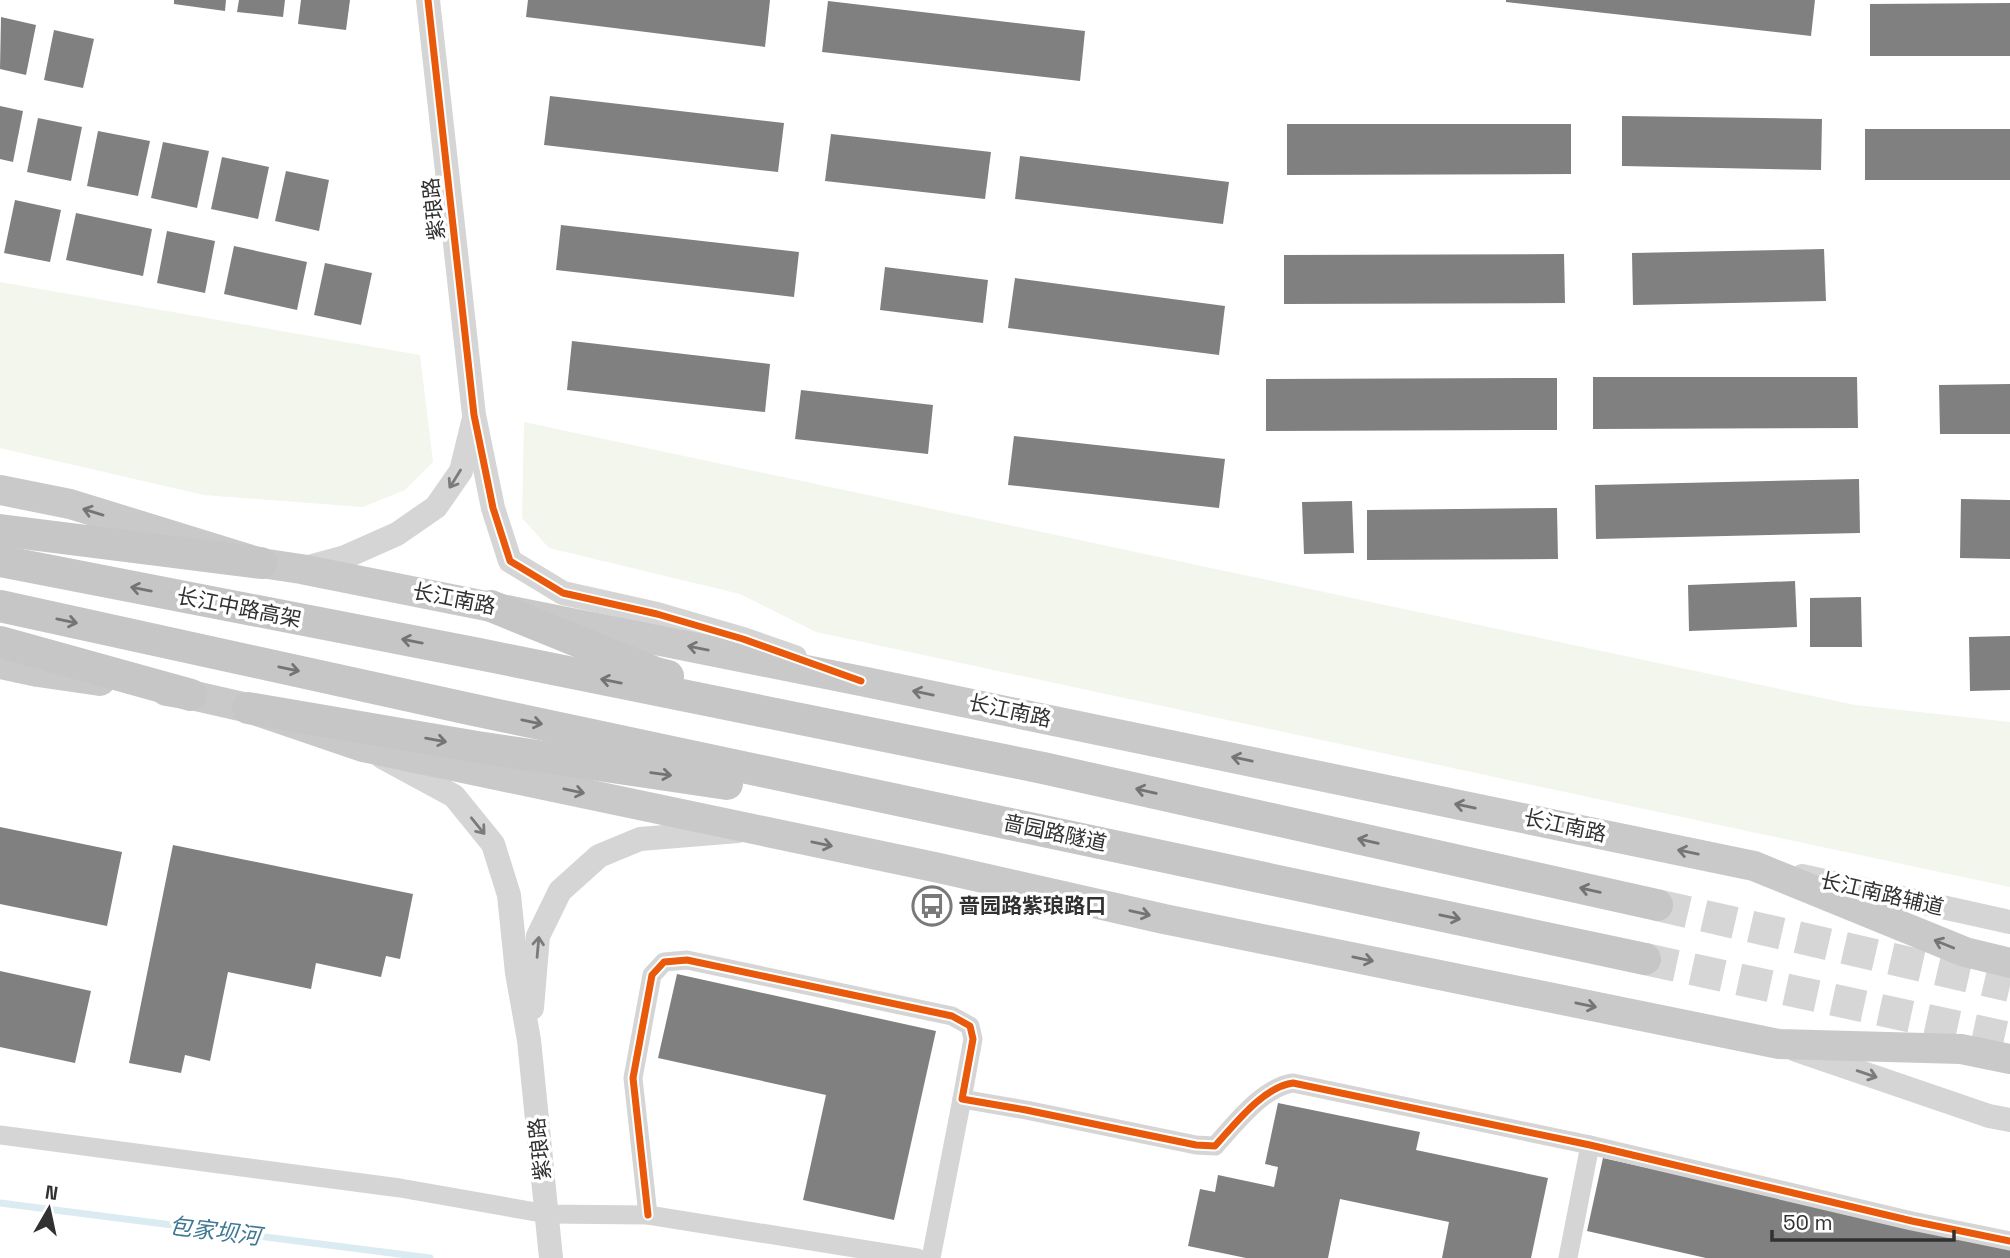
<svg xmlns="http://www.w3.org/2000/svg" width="2010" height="1258" font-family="'Space Grotesk','Noto Sans SC',sans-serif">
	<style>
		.green { fill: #f2f6ed }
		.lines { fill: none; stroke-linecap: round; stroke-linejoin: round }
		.stream { stroke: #dbebf2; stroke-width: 7 }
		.building { fill: #808080 }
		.trunk-tunnel { stroke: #d6d6d6; stroke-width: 32; stroke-dasharray: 32 16; stroke-linecap: butt }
		.minor { stroke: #d5d5d5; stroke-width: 19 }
		.tertiary { stroke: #d5d5d5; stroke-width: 24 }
		.primary { stroke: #c9c9c9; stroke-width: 30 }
		.trunk { stroke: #c6c6c6; stroke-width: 32 }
		.cycleway-casing { stroke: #fff; stroke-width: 11 }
		.cycleway { stroke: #e8590c; stroke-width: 7 }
		.oneway { stroke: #7b7b7b }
		.oneway2 { stroke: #757575 }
		.oneway3 { stroke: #747474 }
		.labels { text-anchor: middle; stroke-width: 7; stroke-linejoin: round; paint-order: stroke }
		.street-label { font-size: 21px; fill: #313131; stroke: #fff }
		.poi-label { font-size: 21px; font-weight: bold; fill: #313131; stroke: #fff; text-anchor: start }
		.water-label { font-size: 23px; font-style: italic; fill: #3d7895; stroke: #fff }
	</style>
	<rect width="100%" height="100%" fill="#fff"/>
	<g class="green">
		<polygon points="0,282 420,355 433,462 405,490 363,507 204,495 0,448"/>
		<polygon points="524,422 1855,705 2010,722 2010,887 816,632 740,594 549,548 522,518"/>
	</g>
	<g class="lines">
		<polyline class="stream" points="0,1203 430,1258"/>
	</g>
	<g class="building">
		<polygon points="174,0 226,0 225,11 174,4"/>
		<polygon points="239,0 285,0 283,17 237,12"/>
		<polygon points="301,0 350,0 346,30 298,24"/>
		<polygon points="528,0 770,0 765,47 526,17"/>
		<polygon points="1506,0 1815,0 1811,36 1506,2"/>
		<polygon points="828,1 1085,31 1080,81 822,52"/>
		<polygon points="2010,3 2010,56 1870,56 1870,4"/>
		<polygon points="1,17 36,25 26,75 0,69"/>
		<polygon points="54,30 94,39 83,88 44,80"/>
		<polygon points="550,96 784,123 778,172 544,145"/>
		<polygon points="0,106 23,111 13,162 0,159"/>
		<polygon points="1622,116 1822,119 1821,170 1622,166"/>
		<polygon points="38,118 82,127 71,181 27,172"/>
		<polygon points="1287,124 1571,124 1571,174 1287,175"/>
		<rect x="1865" y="129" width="145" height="51"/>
		<polygon points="98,131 150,141 138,196 87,186"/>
		<polygon points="831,134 991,152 985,199 825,181"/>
		<polygon points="163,142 209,151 197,208 151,198"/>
		<polygon points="1020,156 1229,182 1223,224 1015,199"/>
		<polygon points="222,157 269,167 258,219 211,209"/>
		<polygon points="286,171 329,180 319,231 275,221"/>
		<polygon points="15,200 61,210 50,262 4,253"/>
		<polygon points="76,213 152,229 143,276 66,260"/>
		<polygon points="561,225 799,252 794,297 556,270"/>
		<polygon points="167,231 215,241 205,293 157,283"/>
		<polygon points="234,246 307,262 297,310 224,294"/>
		<polygon points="1824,249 1826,301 1633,305 1632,253"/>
		<polygon points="1564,254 1565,303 1284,304 1284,255"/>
		<polygon points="325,263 372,273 361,325 314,315"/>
		<polygon points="885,267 988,280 983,323 880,310"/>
		<polygon points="1015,278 1225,306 1219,355 1008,328"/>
		<polygon points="572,341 770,364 765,412 567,390"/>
		<polygon points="1593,377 1857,377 1858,428 1593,429"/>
		<polygon points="1557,378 1557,430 1266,431 1266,379"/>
		<polygon points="2010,384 2010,434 1940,434 1939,385"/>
		<polygon points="801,390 933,405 928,454 795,439"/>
		<polygon points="1014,436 1225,459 1219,508 1008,485"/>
		<polygon points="1859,479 1860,533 1596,539 1595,485"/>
		<polygon points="1961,499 2010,500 2010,559 1960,558"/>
		<polygon points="1352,501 1354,553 1304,554 1302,502"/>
		<polygon points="1557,508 1558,559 1367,560 1367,510"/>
		<polygon points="1795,581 1797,627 1689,631 1688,585"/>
		<polygon points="1861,597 1862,647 1810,647 1810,598"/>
		<polygon points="2010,636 2010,690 1970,691 1969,637"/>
		<polygon points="0,827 122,852 107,926 0,904"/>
		<polygon points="173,845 413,894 400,959 386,956 381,977 316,963 311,989 228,972 210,1061 185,1055 181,1073 129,1063"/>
		<polygon points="0,971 91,991 75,1063 0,1047"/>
		<polygon points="677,974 936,1031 894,1220 803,1200 826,1095 658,1058"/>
		<polygon points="1278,1103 1420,1132 1416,1150 1548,1178 1531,1258 1442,1258 1449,1222 1340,1199 1328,1258 1246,1258 1188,1246 1200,1189 1215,1192 1218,1175 1274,1187 1278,1167 1265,1164"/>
		<polygon points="1603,1158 2010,1248 2010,1258 1706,1258 1587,1231"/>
	</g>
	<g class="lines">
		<g class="trunk-tunnel">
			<polyline points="1657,905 2010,986"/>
			<polyline points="1645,959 2010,1038"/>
		</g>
		<g class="minor">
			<polyline points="0,1135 400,1188 547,1214 648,1215 917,1258"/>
			<path d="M648,1215l-15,-137 19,-103 12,-13 23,-2 265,56 18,10 3,13 -11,60 64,11 170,35 19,1c20,-22 48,-59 78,-63l297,62 322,76 98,20"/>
			<polyline points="931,1258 962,1099"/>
			<polyline points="1568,1258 1590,1145"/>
		</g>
		<g class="tertiary">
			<polyline points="428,0 474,415 493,508 510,561 563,593 657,614 743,639 795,657"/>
			<polyline points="301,569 345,557 397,534 436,507 461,471 473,422"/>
			<polyline points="382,757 454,796 493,844 509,895 517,973 529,1040 551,1258"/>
			<polyline points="1802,876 2010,922"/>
			<polyline points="532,1008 538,936 560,891 599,856 640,839 738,831"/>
			<polyline points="1796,1050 1989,1116 2010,1120"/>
		</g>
		<g class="primary">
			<polyline points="0,490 70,504 261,563 301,569 861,681 1754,866 1965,952 2010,963"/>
			<polyline points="0,664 38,672 100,681"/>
			<polyline points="166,691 191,695 248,708 363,747 939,868 1164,919 1779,1044 1961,1049 2010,1059"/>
		</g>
		<g class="trunk">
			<polyline points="0,530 261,563"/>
			<polyline points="0,561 479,654 1043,768 1657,905"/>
			<polyline points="0,606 465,708 1645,959"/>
			<polyline points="491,606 656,673 668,676"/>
			<polyline points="0,642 191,695"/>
			<polyline points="248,708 477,747 727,784"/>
		</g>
		<g class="cycleway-casing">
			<g id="cycleway">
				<polyline points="428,0 474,415 493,508 510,561 563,593 657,614 743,639 861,681"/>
				<path d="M648,1215l-15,-137 19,-103 12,-13 23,-2 265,56 18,10 3,13 -11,60 64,11 170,35 19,1c20,-22 48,-59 78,-63l297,62 322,76 98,20"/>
			</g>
		</g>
		<use href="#cycleway" class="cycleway"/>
	</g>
	<defs><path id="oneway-shaft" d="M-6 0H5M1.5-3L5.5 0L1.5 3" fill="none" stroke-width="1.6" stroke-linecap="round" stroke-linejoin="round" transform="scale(1.75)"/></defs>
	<g class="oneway">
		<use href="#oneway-shaft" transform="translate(455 479) rotate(122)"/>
		<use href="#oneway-shaft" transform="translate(478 826) rotate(51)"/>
		<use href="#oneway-shaft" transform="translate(538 947) rotate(-85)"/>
		<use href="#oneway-shaft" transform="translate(1867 1074) rotate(19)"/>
	</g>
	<g class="oneway2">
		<use href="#oneway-shaft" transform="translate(93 512) rotate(-163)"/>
		<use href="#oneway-shaft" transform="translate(698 648) rotate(-169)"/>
		<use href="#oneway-shaft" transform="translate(923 693) rotate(-168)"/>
		<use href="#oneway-shaft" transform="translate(1242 759) rotate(-168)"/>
		<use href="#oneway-shaft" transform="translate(574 791) rotate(12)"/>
		<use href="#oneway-shaft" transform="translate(1465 806) rotate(-168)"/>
		<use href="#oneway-shaft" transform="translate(822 844) rotate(12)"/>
		<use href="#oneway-shaft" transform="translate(1688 852) rotate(-168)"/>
		<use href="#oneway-shaft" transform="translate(1140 913) rotate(13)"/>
		<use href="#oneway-shaft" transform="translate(1944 944) rotate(-158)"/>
		<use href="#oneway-shaft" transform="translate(1363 959) rotate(12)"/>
		<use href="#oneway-shaft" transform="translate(1586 1005) rotate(12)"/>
	</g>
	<g class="oneway3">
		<use href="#oneway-shaft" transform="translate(141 589) rotate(-169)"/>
		<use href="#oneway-shaft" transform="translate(67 621) rotate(12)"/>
		<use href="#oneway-shaft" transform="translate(412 641) rotate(-169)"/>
		<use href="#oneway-shaft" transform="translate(289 669) rotate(12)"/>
		<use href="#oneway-shaft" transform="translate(611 681) rotate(-169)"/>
		<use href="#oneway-shaft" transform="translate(532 722) rotate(12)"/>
		<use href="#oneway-shaft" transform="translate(436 740) rotate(10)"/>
		<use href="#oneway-shaft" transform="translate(661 774) rotate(8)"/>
		<use href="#oneway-shaft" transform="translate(1146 791) rotate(-167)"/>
		<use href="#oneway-shaft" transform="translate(1368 841) rotate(-167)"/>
		<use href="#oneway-shaft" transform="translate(1590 890) rotate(-167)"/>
		<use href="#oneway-shaft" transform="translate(1450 917) rotate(12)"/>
	</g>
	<defs>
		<g id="bus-ring" transform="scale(2.0125)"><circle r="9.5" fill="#fff" stroke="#797979" stroke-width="1.5"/><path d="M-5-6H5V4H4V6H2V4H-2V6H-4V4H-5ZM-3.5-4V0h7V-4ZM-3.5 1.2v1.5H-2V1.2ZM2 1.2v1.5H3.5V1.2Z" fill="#797979"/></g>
	</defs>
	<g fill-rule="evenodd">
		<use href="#bus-ring" x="932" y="906"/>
	</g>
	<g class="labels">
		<g class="street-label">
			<text transform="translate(434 209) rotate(-96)" y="7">紫琅路</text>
			<text transform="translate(454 599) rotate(11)" y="7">长江南路</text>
			<text transform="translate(239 608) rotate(11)" y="7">长江中路高架</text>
			<text transform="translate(1010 711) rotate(12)" y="7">长江南路</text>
			<text transform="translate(1565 826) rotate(12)" y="7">长江南路</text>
			<text transform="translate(1055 833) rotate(12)" y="7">啬园路隧道</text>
			<text transform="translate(1882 894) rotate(13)" y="7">长江南路辅道</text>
			<text transform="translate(540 1149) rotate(-96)" y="7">紫琅路</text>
		</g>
		<g class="poi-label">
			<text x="959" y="913">啬园路紫琅路口</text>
		</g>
		<g class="water-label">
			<text transform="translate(215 1231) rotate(7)" y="8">包家坝河</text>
		</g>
	</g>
	<g transform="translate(49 1209) rotate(9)" stroke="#ffffff" stroke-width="5" paint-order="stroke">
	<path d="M0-5L12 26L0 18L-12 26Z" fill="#313131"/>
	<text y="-10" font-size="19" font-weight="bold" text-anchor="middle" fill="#313131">N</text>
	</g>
	<path d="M1772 1230v10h182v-10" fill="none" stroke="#313131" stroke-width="3.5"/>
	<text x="1783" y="1230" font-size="21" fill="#313131" stroke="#ffffff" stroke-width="5" paint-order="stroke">50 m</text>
</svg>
